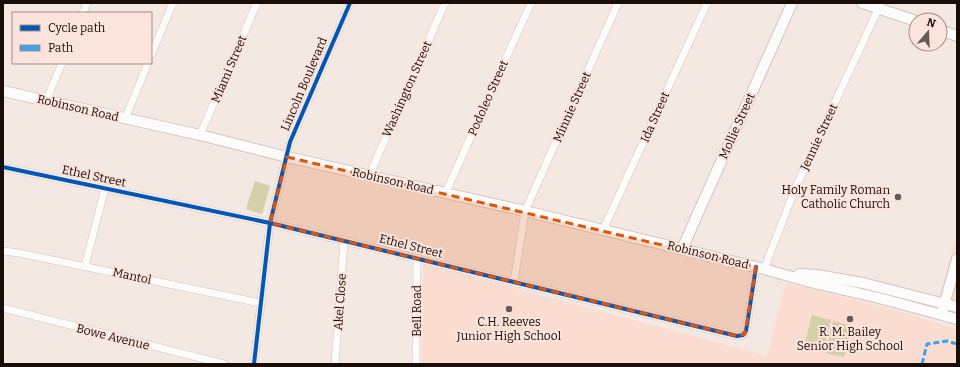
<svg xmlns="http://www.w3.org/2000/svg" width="960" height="367" font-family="Bitter,serif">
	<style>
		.built { fill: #fadcd0 }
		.green { fill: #d4d0a9 }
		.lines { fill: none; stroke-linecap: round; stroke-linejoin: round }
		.street-casing { stroke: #d1c5c0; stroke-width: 8 }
		.secondary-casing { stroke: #d1c5c0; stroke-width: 12 }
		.street { stroke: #fdfcfb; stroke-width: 7 }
		.secondary { stroke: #fdfcfb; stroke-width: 10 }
		.quiet { stroke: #3da1e9; stroke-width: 3; stroke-dasharray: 6 3; stroke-linecap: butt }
		.cycleway-casing { stroke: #fbe4dc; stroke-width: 6 }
		.cycleway { stroke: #0057b8; stroke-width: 4 }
		.marked { fill: #de550c; fill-opacity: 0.2; stroke: #de550c; stroke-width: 3; stroke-dasharray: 8 5; stroke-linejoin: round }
		.poi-dot { fill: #665a55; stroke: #fbe4dc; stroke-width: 1.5 }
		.labels { text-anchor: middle; stroke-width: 4; stroke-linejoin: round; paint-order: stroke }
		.street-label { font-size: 12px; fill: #190d08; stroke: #fbe4dc }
		.poi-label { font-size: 12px; fill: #190d08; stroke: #fbe4dc }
	</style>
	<rect width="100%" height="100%" fill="#f4e8e3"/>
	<g class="built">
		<polygon points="957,234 957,304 939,298"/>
		<polygon points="423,263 767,356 786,283 891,309 957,329 957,364 422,364"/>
	</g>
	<g class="green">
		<polygon points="255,181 270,186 262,214 246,209"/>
		<polygon points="812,315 831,320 823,352 804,347"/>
		<polygon points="833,321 852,326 844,357 825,353"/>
	</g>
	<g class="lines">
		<g class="street-casing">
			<g id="street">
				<polyline points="83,13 87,3"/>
				<polyline points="151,55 173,3"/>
				<polyline points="46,101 62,63"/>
				<polyline points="125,119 148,63"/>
				<polyline points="200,135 257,3"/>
				<polyline points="3,167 270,223 737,336 743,335 746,331 756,267"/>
				<polyline points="369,176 445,3"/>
				<polyline points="445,194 531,3"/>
				<polyline points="603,230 707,3"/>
				<polyline points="3,251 19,253 260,303"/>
				<polyline points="85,266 105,188"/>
				<polyline points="764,269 795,189 881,3"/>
				<polyline points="514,282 525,211 618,3"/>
				<polyline points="3,308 224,364"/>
				<polyline points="254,364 270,223 290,142 350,3"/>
				<polyline points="335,364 344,241"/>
				<polyline points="416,364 417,258"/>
			</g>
		</g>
		<g class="secondary-casing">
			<g id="secondary">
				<polyline points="862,3 916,21"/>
				<polyline points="940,30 957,36"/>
				<polyline points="3,91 200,135 287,157 525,211 764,269 810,282 879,298 957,319"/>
				<polyline points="682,249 792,3"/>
				<polyline points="799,274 817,275 863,283 957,307"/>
				<polyline points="943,309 957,259"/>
			</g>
		</g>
		<use href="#street" class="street"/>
		<use href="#secondary" class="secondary"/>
		<polyline class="quiet" points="922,364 927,344 947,341 957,344"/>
		<g class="cycleway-casing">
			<g id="cycleway">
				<polyline points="3,167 270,223 737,336 743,335 746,331 756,267"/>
				<polyline points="254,364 270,223 290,142 350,3"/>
			</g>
		</g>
		<use href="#cycleway" class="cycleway"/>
	</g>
	<path class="marked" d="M287,157l469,110 -11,67 -8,2 -467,-113z"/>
	<g class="poi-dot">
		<circle cx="898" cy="197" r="4"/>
		<circle cx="509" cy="309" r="4"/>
		<circle cx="850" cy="319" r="4"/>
	</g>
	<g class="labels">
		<g class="street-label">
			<text transform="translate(229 69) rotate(-67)" y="4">Miami Street</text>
			<text transform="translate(304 84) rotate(-67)" y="4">Lincoln Boulevard</text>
			<text transform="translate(407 89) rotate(-66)" y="4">Washington Street</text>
			<text transform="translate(488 98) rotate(-66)" y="4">Podoleo Street</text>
			<text transform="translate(572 107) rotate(-66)" y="4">Minnie Street</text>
			<text transform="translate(78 108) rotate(13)" y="4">Robinson Road</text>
			<text transform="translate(655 117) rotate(-66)" y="4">Ida Street</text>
			<text transform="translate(737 126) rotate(-66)" y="4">Mollie Street</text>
			<text transform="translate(819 137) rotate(-65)" y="4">Jennie Street</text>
			<text transform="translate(94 176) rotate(12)" y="4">Ethel Street</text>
			<text transform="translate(393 181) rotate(13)" y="4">Robinson Road</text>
			<text transform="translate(411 246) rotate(14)" y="4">Ethel Street</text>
			<text transform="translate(708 255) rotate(14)" y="4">Robinson Road</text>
			<text transform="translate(132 276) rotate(12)" y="4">Mantol</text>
			<text transform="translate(340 302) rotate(-86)" y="4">Akel Close</text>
			<text transform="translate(417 311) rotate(-90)" y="4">Bell Road</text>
			<text transform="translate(113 337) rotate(14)" y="4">Bowe Avenue</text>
		</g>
		<g class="poi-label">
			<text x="890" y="194" text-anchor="end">Holy Family Roman<tspan x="890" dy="14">Catholic Church</tspan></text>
			<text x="509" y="326">C.H. Reeves<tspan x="509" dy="14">Junior High School</tspan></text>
			<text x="850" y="336">R. M. Bailey<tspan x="850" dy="14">Senior High School</tspan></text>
		</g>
	</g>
	<rect width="960" height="367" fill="none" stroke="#190d08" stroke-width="8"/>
	<rect x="12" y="12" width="140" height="52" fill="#fbe4dc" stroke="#a18e87"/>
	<rect x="20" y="25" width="20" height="6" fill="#0057b8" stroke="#a18e87"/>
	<text x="48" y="32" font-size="12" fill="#190d08">Cycle path</text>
	<rect x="20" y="45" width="20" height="6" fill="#3da1e9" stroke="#a18e87"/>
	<text x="48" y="52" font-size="12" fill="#190d08">Path</text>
	<g transform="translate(928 32) rotate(19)"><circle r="19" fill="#fbe4dc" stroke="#a18e87"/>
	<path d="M0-3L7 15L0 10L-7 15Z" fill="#665a55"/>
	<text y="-6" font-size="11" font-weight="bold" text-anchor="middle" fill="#190d08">N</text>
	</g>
</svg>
